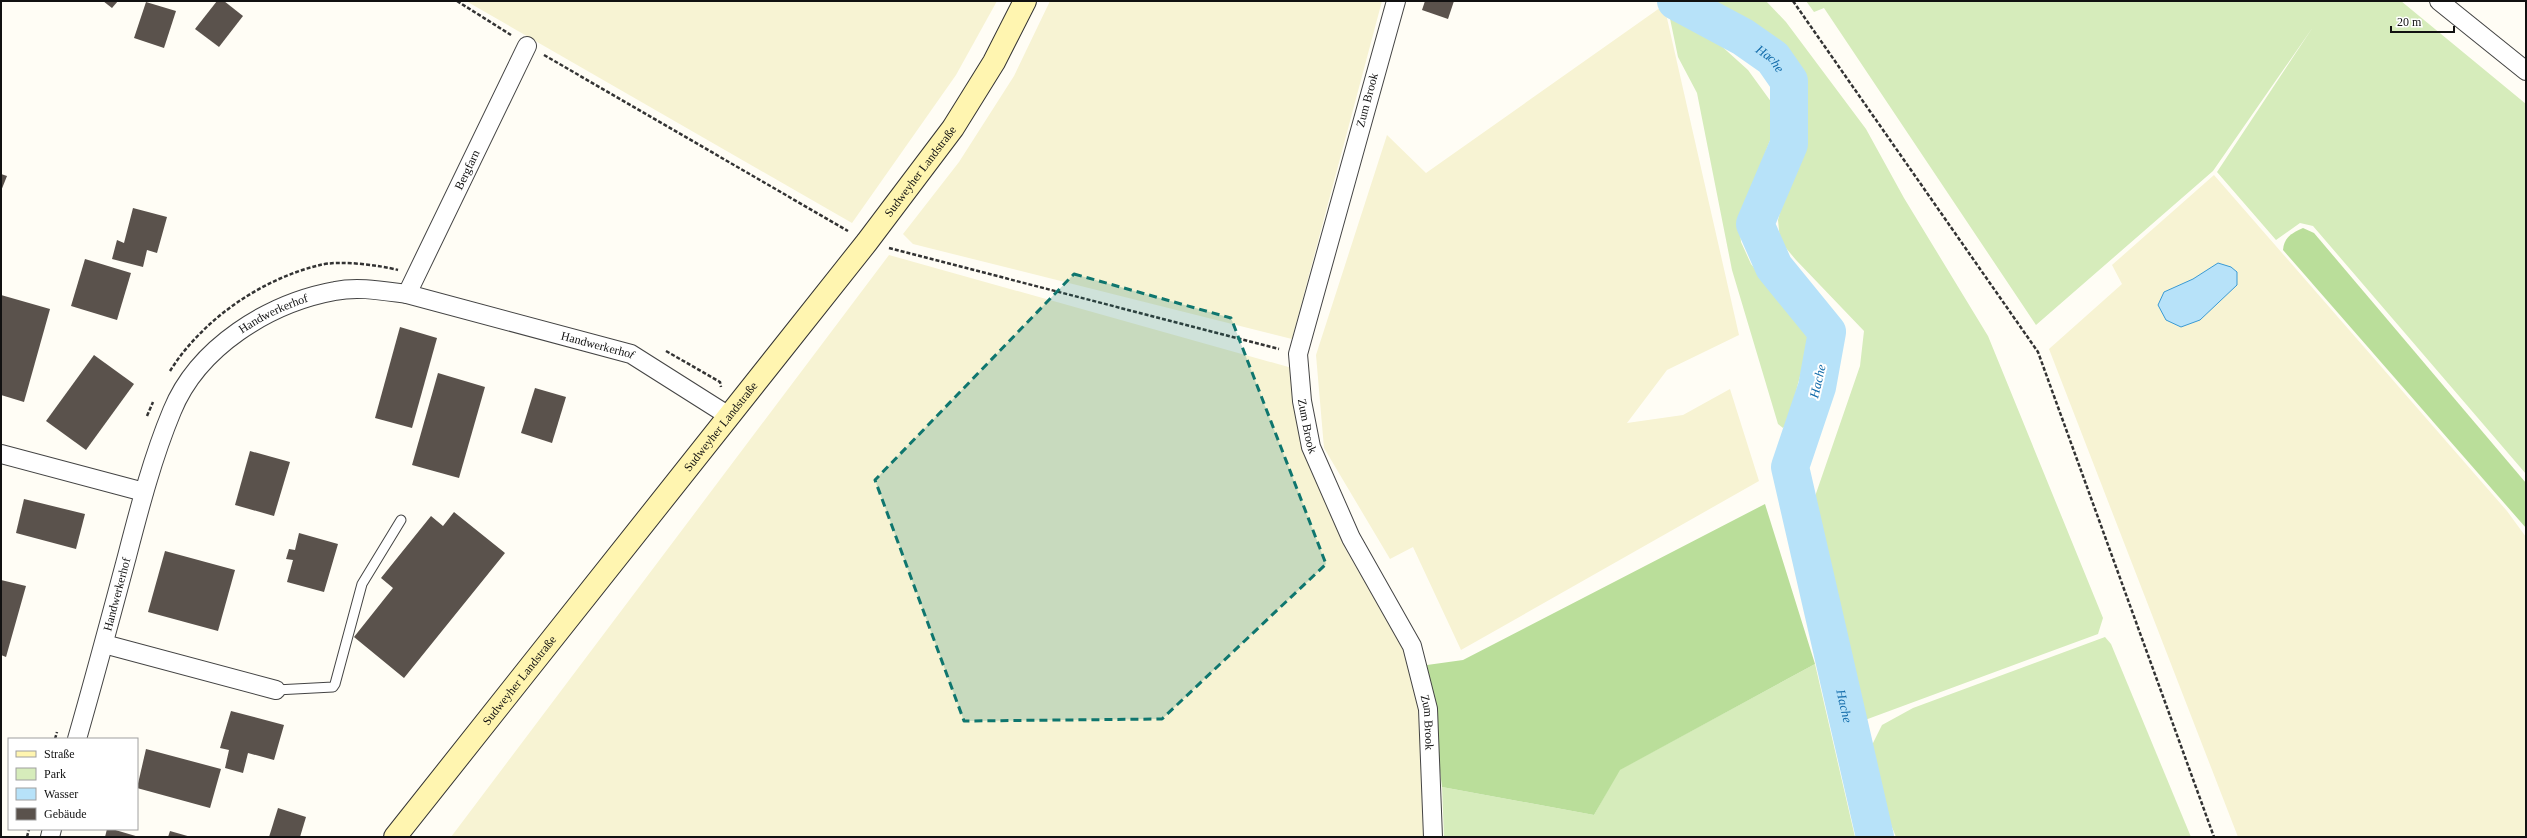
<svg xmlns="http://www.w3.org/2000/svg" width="2527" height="838" font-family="Georgia,serif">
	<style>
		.farmland { fill: #f7f3d3 }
		.green { fill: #d6ecbb }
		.forest { fill: #bade9a }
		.water { fill: #b7e2f9; stroke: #3a9ad4 }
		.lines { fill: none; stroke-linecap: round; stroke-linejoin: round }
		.river { stroke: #b7e2f9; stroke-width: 38 }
		.building { fill: #5a524c }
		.service-casing { stroke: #444; stroke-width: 11 }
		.minor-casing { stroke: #444; stroke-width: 20 }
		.secondary-casing { stroke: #333; stroke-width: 24 }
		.path { stroke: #333; stroke-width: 2.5; stroke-dasharray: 4 2; stroke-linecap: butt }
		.service { stroke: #fff; stroke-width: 9 }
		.minor { stroke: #fff; stroke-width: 18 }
		.secondary { stroke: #fff5b0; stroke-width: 22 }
		.marked { fill: #0f766e; fill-opacity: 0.2; stroke: #0f766e; stroke-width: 3; stroke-dasharray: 8 5; stroke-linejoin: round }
		.labels { text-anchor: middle; stroke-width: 4; stroke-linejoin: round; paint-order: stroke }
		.street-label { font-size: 12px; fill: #111; stroke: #fff }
		.water-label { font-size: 13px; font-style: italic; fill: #126baa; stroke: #fff }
	</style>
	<rect width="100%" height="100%" fill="#fffdf5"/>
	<g class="farmland">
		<polygon points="466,1 997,1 956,75 852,223"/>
		<polygon points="1050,1 1382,1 1292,339 913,244 903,234 959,162 1014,76"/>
		<polygon points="1664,5 1739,335 1667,370 1627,423 1683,415 1730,389 1759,481 1461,650 1413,547 1390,559 1324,448 1316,355 1387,135 1426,173"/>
		<polygon points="2214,175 2507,511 2526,537 2526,837 2238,837 2049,349 2122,284 2112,265"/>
		<polygon points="889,255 1292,368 1302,448 1345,548 1404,650 1420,709 1424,837 451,837"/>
	</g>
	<g class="green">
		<polygon points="1700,1 1766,1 1786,22 1866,129 1904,198 1988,336 2103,618 2098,634 1865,720 1811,508 1860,366 1864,331 1796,260 1780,241 1778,220 1786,189 1807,139 1807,107 1804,87 1788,61 1752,28"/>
		<polygon points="1806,1 2401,1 2526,104 2526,474 2313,226 2300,223 2276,240 2217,172 2313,27 2213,171 2036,325 1824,8 1814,12"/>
		<polygon points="1670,5 1676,5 1748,70 1772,103 1776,125 1739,220 1741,242 1751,264 1810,338 1788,422 1783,428 1778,424 1732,270 1697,93 1678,57 1668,9"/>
		<polygon points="2105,637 2111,644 2191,837 1896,837 1878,793 1871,747 1882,725 1913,708"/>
		<polygon points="1815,664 1855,837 1444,837 1442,787 1594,815 1619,770"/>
	</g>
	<g class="forest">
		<path d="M2303,228l11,5 212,250v45l-243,-278c1,-13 9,-17 20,-22z"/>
		<polygon points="1765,504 1815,664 1620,770 1594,815 1442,787 1427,665 1463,660"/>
	</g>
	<polygon class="water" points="2218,263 2231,267 2237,272 2237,285 2200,320 2181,327 2166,320 2158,305 2164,292 2193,279"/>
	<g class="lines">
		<path class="river" id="s1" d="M1676,1l67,36 30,21 16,23v63l-34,80 19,43 53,65 -10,55 -27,80 85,370"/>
	</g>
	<g class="building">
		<polygon points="103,1 118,1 112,8"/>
		<polygon points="217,1 224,1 243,16 219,47 195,29"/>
		<polygon points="1425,1 1454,1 1448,19 1422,10"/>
		<polygon points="146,2 176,11 164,48 134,38"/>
		<polygon points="1,174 7,176 1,191"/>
		<polygon points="133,208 167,217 157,253 147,250 143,267 112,259 117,240 124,243"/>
		<polygon points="85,259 131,273 117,320 71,306"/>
		<polygon points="1,295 50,309 24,402 1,395"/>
		<polygon points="400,327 437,338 412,428 375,418"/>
		<polygon points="94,355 134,384 86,450 46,421"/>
		<polygon points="438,373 485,387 459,478 412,465"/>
		<polygon points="535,388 566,397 552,443 521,433"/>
		<polygon points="250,451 290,462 274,516 235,505"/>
		<polygon points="24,499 85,514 76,549 16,533"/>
		<polygon points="454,512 505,553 404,678 354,637 393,588 381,578 431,516 443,526"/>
		<polygon points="299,533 338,544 324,592 287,582 293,560 286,559 289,549 295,550"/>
		<polygon points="165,551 235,570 218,631 148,612"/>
		<polygon points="1,580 26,586 6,657 1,655"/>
		<polygon points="231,711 284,725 274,760 248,753 243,773 225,768 229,750 220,748"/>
		<polygon points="146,749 221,769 210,808 137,788"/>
		<polygon points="278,808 306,817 300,837 269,837"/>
		<polygon points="107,829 112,829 139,837 105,837"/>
		<polygon points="170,831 191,837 168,837"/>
	</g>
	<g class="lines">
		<g class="service-casing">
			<polyline id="service" points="276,690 333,687 335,684 362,584 401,520"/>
		</g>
		<g class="minor-casing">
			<g id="minor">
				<path id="s2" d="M1396,1l-98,353 4,47 9,46 40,91 61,108 16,63 5,128"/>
				<polyline points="2439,1 2526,71"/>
				<path id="s3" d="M407,294l120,-248"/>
				<polyline points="1,454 144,492"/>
				<polyline points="104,644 276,690"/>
				<path id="s4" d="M77,739c17,-59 33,-119 49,-179 13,-50 26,-101 46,-149 26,-64 97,-108 163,-120 23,-5 49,0 72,3l224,60 98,62"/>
				<polyline points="50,837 52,829"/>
			</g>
		</g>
		<g class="secondary-casing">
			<g id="secondary">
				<path id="s5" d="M395,837l472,-595 86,-114 41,-66 31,-61"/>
			</g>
		</g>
		<g class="path">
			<polyline points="457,1 511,35"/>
			<polyline points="1793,1 2038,352 2214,837"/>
			<polyline points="544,55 848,231"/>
			<polyline points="889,248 1279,349"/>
			<polyline points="666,351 720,382 721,387"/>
			<path d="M170,371c32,-51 91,-92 150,-106 19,-5 59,0 78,5"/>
			<polyline points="147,416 153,402"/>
			<polyline points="55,739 57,732"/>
			<polyline points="27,837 29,829"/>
		</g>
		<use href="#service" class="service"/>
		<use href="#minor" class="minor"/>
		<use href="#secondary" class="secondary"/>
	</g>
	<path class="marked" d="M1074,274l157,44 95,246 -164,155 -198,2 -89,-241z"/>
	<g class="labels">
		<g class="street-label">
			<text transform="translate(1367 100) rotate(-75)" y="4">Zum Brook</text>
			<text dy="4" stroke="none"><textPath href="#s3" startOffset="138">Bergfarn</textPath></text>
			<text dy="4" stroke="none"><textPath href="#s5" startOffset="848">Sudweyher Landstraße</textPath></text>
			<text dy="4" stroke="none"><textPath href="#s4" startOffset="486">Handwerkerhof</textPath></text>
			<text dy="4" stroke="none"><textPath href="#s4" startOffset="822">Handwerkerhof</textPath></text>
			<text dy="4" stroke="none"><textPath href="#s2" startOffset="439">Zum Brook</textPath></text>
			<text dy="4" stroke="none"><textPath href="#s5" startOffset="524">Sudweyher Landstraße</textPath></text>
			<text dy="4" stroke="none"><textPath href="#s4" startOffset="150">Handwerkerhof</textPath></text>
			<text dy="4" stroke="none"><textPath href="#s5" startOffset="200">Sudweyher Landstraße</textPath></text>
			<text dy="4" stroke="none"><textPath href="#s2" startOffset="762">Zum Brook</textPath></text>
		</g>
		<g class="water-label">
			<text dy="5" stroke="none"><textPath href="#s1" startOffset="111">Hache</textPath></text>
			<text transform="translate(1817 381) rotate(-77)" y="5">Hache</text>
			<text dy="5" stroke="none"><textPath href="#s1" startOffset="807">Hache</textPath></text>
		</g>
	</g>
	<rect width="2527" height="838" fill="none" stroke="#111111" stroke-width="4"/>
	<rect x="8" y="738" width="130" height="92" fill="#ffffff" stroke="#a0a0a0"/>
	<rect x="16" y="751" width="20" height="6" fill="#fff5b0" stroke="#a0a0a0"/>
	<text x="44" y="758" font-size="12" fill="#111111">Straße</text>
	<rect x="16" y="768" width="20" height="12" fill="#d6ecbb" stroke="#a0a0a0"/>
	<text x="44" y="778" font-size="12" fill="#111111">Park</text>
	<rect x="16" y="788" width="20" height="12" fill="#b7e2f9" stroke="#a0a0a0"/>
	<text x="44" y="798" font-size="12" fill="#111111">Wasser</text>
	<rect x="16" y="808" width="20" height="12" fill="#5a524c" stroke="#a0a0a0"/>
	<text x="44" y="818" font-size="12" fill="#111111">Gebäude</text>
	<path d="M2391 26v6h63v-6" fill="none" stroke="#111111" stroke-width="2"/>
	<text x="2397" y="26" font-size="12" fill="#111111" stroke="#ffffff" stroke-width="3" paint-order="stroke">20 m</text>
</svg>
